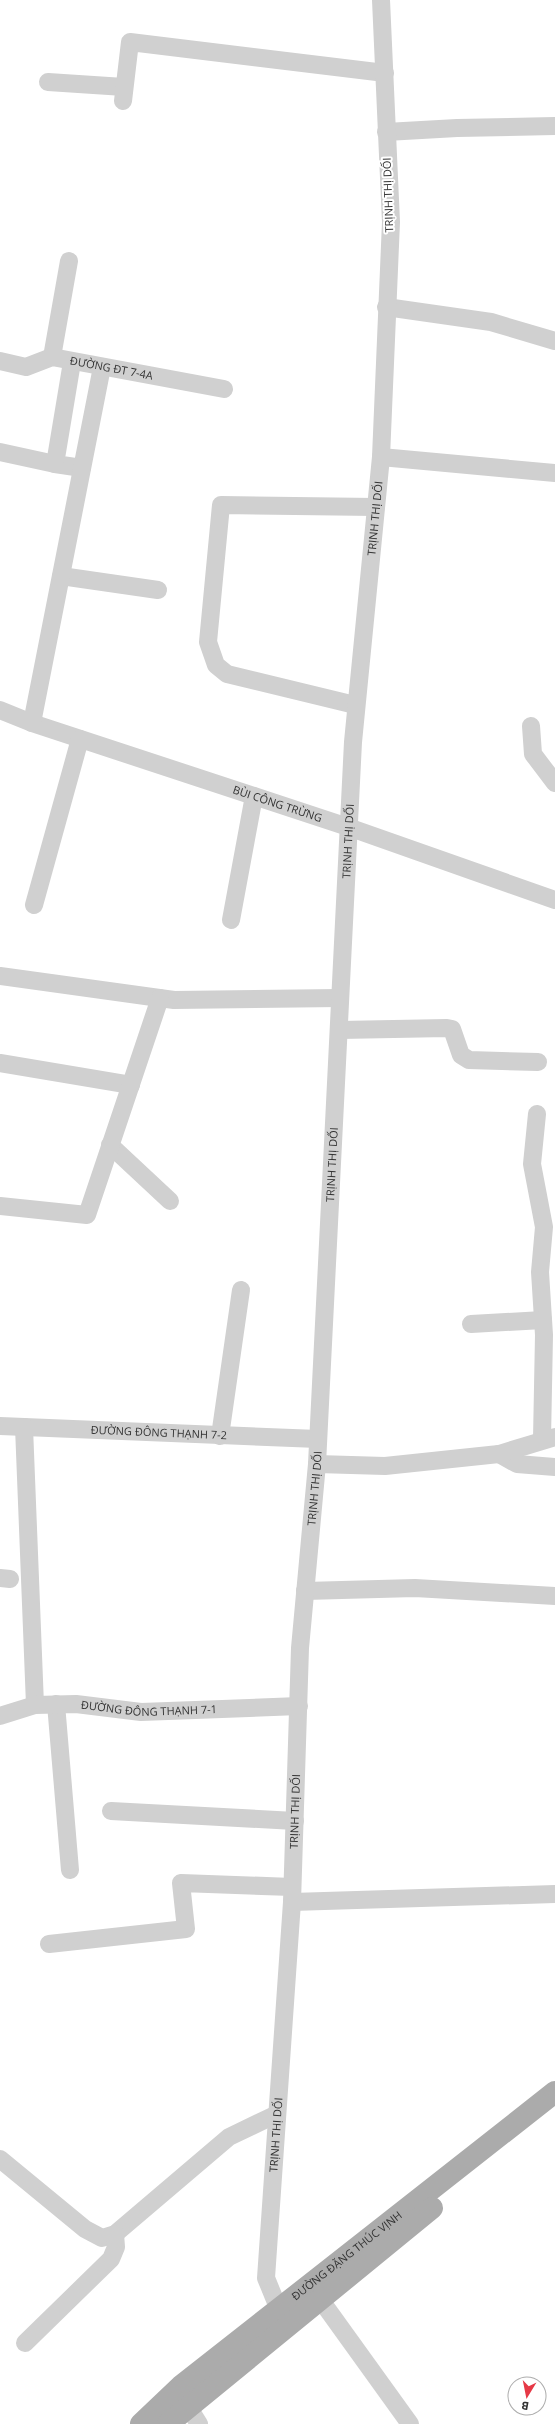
<svg xmlns="http://www.w3.org/2000/svg" width="555" height="2424" font-family="'Open Sans',sans-serif">
	<style>
		.lines { fill: none; stroke-linecap: round; stroke-linejoin: round }
		.minor { stroke: #d0d0d0; stroke-width: 18 }
		.major { stroke: #ababab; stroke-width: 22 }
		.labels { text-anchor: middle; stroke-width: 4; stroke-linejoin: round; paint-order: stroke }
		.street-label { font-size: 11px; fill: #333; stroke: #fff }
	</style>
	<rect width="100%" height="100%" fill="#fff"/>
	<g class="lines">
		<g class="minor">
			<polyline points="48,82 124,87"/>
			<polyline points="123,101 130,42 385,73"/>
			<polyline points="386,132 457,128 555,126"/>
			<polyline points="386,307 491,322 555,341"/>
			<polyline points="52,357 69,261"/>
			<path id="s1" d="M0,361l26,6 26,-10 172,32"/>
			<polyline points="72,362 55,464 82,468"/>
			<polyline points="0,452 55,464"/>
			<polyline points="381,457 555,473"/>
			<polyline points="61,576 158,590"/>
			<polyline points="355,705 227,674 216,665 208,642 221,505 376,507"/>
			<path id="s2" d="M0,710l32,13 316,104 207,73"/>
			<polyline points="32,723 102,367"/>
			<polyline points="531,726 533,754 555,783"/>
			<polyline points="34,905 80,739"/>
			<polyline points="231,920 254,796"/>
			<polyline points="0,976 174,1000 340,998"/>
			<polyline points="340,1030 447,1028 452,1029 461,1055 469,1060 538,1062"/>
			<polyline points="0,1063 131,1085"/>
			<polyline points="537,1114 532,1164 544,1227 540,1272 544,1335 542,1439"/>
			<polyline points="110,1145 170,1201"/>
			<polyline points="0,1206 87,1215 160,998"/>
			<polyline points="471,1324 543,1320"/>
			<path id="s3" d="M0,1426l318,13"/>
			<polyline points="24,1427 35,1705"/>
			<polyline points="220,1436 241,1290"/>
			<polyline points="499,1454 517,1464 555,1467"/>
			<polyline points="317,1464 385,1466 499,1454 555,1437"/>
			<polyline points="0,1578 10,1579"/>
			<polyline points="305,1591 415,1588 555,1596"/>
			<polyline points="56,1704 70,1870"/>
			<path id="s4" d="M0,1716l35,-11 41,-1 65,8 158,-6"/>
			<polyline points="111,1811 295,1821"/>
			<polyline points="292,1902 555,1894"/>
			<polyline points="49,1944 186,1929 181,1883 292,1887"/>
			<polyline points="0,2159 85,2229 102,2238 115,2234 229,2137 277,2114"/>
			<polyline points="320,2299 410,2424"/>
			<path id="s5" d="M284,2322l-18,-44 26,-376 8,-254 17,-184 36,-722 28,-285 10,-235 -10,-222"/>
			<polyline points="25,2343 111,2259 116,2247 115,2234"/>
			<polyline points="189,2408 199,2424"/>
		</g>
		<g class="major">
			<path id="s6" d="M141,2424l40,-38 374,-294"/>
			<polyline points="168,2424 432,2208"/>
		</g>
	</g>
	<g class="labels">
		<g class="street-label">
			<text transform="translate(388 195) rotate(-92)" y="4">TRỊNH THỊ DỐI</text>
			<text dy="4" stroke="none"><textPath href="#s1" startOffset="115">ĐƯỜNG ĐT 7-4A</textPath></text>
			<text dy="4" stroke="none"><textPath href="#s5" startOffset="1811">TRỊNH THỊ DỐI</textPath></text>
			<text dy="4" stroke="none"><textPath href="#s2" startOffset="293">BÙI CÔNG TRỪNG</textPath></text>
			<text dy="4" stroke="none"><textPath href="#s5" startOffset="1487">TRỊNH THỊ DỐI</textPath></text>
			<text dy="4" stroke="none"><textPath href="#s5" startOffset="1163">TRỊNH THỊ DỐI</textPath></text>
			<text dy="4" stroke="none"><textPath href="#s3" startOffset="159">ĐƯỜNG ĐÔNG THẠNH 7-2</textPath></text>
			<text dy="4" stroke="none"><textPath href="#s5" startOffset="839">TRỊNH THỊ DỐI</textPath></text>
			<text dy="4" stroke="none"><textPath href="#s4" startOffset="151">ĐƯỜNG ĐÔNG THẠNH 7-1</textPath></text>
			<text dy="4" stroke="none"><textPath href="#s5" startOffset="515">TRỊNH THỊ DỐI</textPath></text>
			<text dy="4" stroke="none"><textPath href="#s5" startOffset="191">TRỊNH THỊ DỐI</textPath></text>
			<text dy="4" stroke="none"><textPath href="#s6" startOffset="266">ĐƯỜNG ĐẶNG THÚC VỊNH</textPath></text>
		</g>
	</g>
	<g transform="translate(527 2396) rotate(190)"><circle r="19" fill="#ffffff" stroke="#adadad"/>
	<path d="M0-3L7 15L0 10L-7 15Z" fill="#e63946"/>
	<text y="-6" font-size="11" font-weight="bold" text-anchor="middle" fill="#333333">B</text>
	</g>
</svg>
